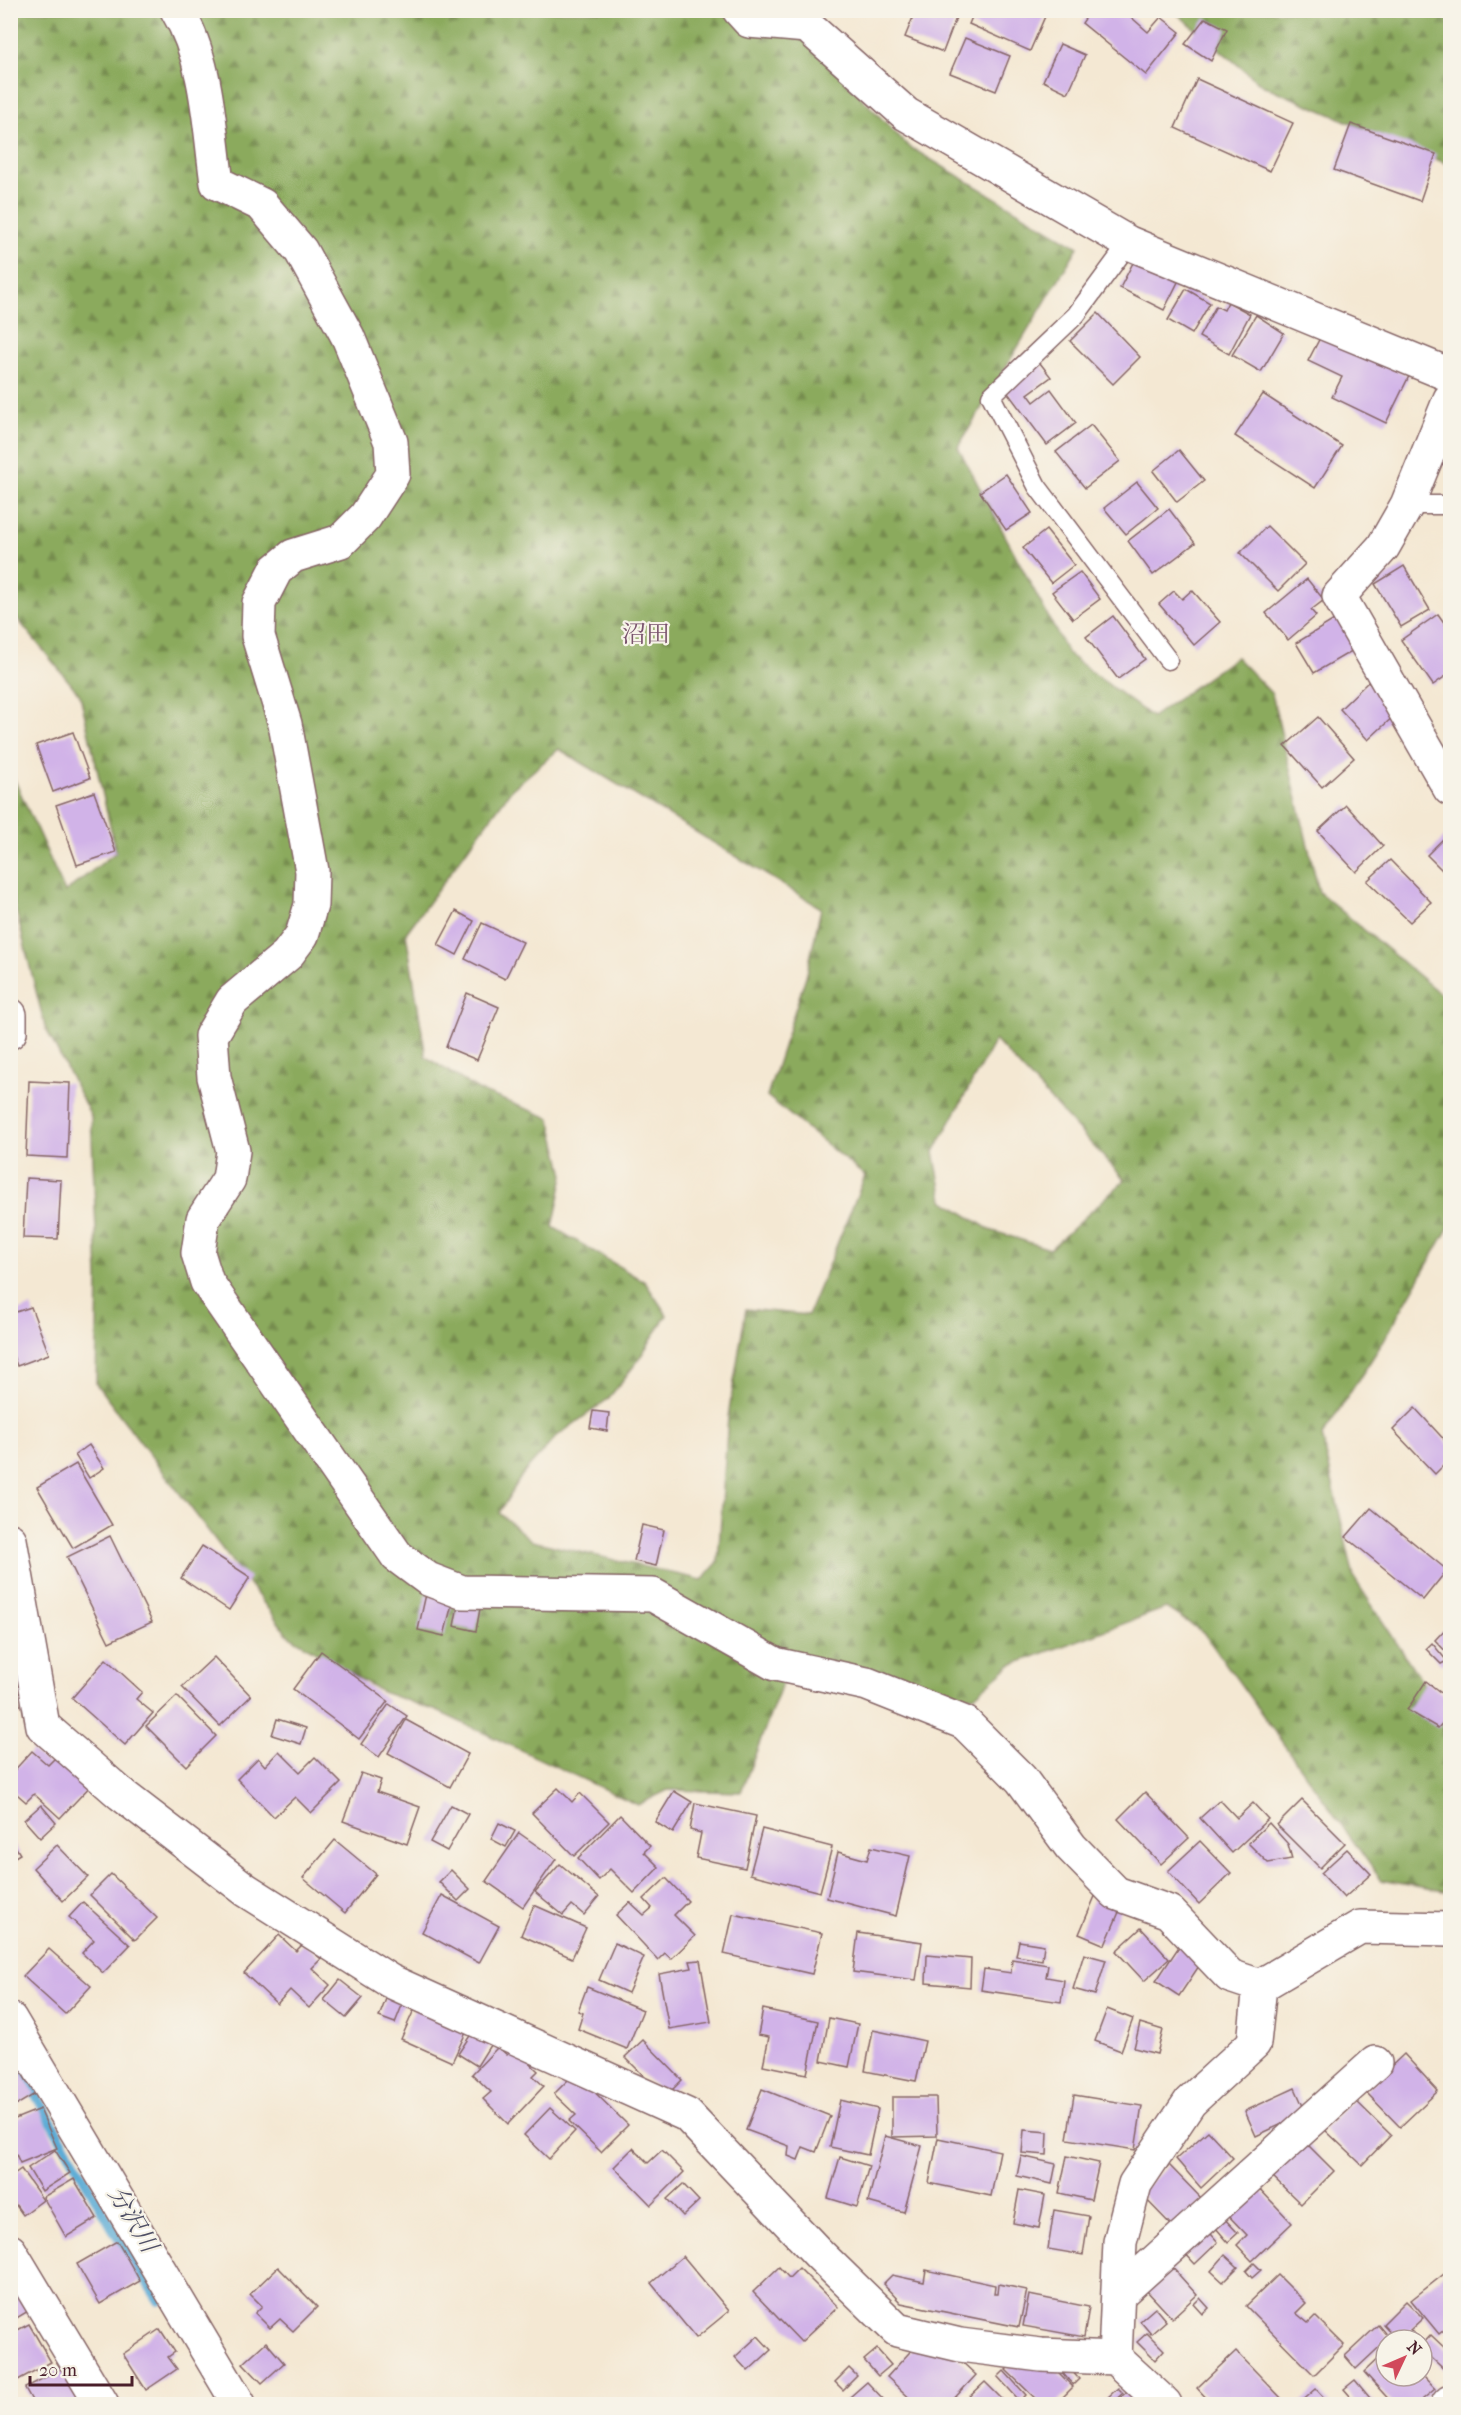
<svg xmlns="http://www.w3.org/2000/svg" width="1461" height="2415" font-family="'IM FELL French Canon','Noto Serif JP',serif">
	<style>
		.forest { fill: url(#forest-firs); stroke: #6a6444; stroke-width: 1.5; fill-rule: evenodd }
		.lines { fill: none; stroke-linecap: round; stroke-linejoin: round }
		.stream { stroke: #5bacd6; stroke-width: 10 }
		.building { fill: #d1b3e8 }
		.lane-casing { stroke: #866566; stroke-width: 21 }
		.street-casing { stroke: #866566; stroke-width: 36 }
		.lane { stroke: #fff; stroke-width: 18 }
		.street { stroke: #fff; stroke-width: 33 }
		.labels { text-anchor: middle; stroke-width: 4.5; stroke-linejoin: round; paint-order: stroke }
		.neighbourhood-label { font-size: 24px; fill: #79536d; stroke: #f7f3e8 }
		.water-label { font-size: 24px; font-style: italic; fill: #505067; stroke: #f7f3e8 }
	</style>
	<defs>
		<pattern id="forest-firs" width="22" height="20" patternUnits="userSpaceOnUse" patternTransform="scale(1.5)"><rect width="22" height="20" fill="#8baa5d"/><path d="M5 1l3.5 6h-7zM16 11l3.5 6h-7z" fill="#748a4d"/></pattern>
	</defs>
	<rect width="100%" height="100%" fill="#f7f3e8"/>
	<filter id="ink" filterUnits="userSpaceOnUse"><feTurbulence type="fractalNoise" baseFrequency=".0167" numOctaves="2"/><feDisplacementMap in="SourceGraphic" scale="12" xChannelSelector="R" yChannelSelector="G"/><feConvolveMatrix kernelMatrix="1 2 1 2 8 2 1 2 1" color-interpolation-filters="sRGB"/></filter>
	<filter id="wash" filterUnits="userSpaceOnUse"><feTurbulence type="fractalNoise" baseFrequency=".008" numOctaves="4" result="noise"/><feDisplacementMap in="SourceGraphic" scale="24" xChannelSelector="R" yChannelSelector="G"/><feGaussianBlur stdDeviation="1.35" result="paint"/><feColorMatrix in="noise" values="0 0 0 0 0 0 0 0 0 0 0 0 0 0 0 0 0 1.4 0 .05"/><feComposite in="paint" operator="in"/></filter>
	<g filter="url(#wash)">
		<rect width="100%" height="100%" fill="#f4e8d3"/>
		<g class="forest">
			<path d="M10,11h768l130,135 170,101 -120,200 110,207 84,63 84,-60 36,37 47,198 131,110v223l-69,120 -59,91 32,142 96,146v168l-69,-12 -178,-248 -37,-24 -155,57 -37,31 -191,-15 -42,111 -73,-2 -30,15 -201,-94 -55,-19 -94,-57 -192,-251 2,-107 -7,-161 -46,-89 -34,-136v-119l54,120 51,-40 -36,-157 -69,-84zM559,749l262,159 -14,65 -40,123 98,80 -57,139 -62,-6 -18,108 -10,145 -16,18 -170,-39 -33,-28 23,-38 34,-38 52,-38 29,-37 30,-47 -22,-33 -92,-55 11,-52 -14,-57 -72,-28 -52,-33 -20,-124 105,-143zM995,1040l130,140 -75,69 -60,-19 -47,-30 -9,-48z"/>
			<polygon points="1174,11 1450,11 1450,165 1262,85"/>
		</g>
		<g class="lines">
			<polyline class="stream" points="14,2057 112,2227 159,2301"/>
		</g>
		<g id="blocks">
			<g class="building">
				<polygon points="877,10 895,10 893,17"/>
				<polygon points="916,10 959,10 943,52 905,37"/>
				<polygon points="975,10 1038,10 1046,14 1030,51 969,24"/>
				<polygon points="1091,10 1123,10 1148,32 1161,17 1180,32 1146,75 1082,23"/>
				<polygon points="1205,18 1227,29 1211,61 1185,44"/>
				<polygon points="965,38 1010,56 996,91 950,73"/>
				<polygon points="1060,44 1085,55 1068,93 1043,81"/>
				<polygon points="1197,79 1293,123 1270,171 1175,128"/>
				<polygon points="1351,124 1436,154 1420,201 1334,170"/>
				<polygon points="1135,259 1178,282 1164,310 1120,288"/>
				<polygon points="1186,289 1210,303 1192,334 1168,320"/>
				<polygon points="1228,302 1250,314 1229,354 1199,337 1216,306 1224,310"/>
				<polygon points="1098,313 1140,357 1113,384 1070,341"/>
				<polygon points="1256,315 1284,333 1261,372 1232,355"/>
				<polygon points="1322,334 1409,376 1386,423 1332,397 1342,377 1308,361"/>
				<polygon points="1040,363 1051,377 1028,394 1034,402 1051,389 1076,423 1047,445 1005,389"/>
				<polygon points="1263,394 1342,446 1315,488 1235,436"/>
				<polygon points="1091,425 1120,461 1085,488 1056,452"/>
				<polygon points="1450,439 1450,467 1440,463"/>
				<polygon points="1179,450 1204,481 1177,502 1153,471"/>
				<polygon points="1006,474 1032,513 1006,530 980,492"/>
				<polygon points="1137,482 1158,508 1126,534 1104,508"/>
				<polygon points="1169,509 1195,543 1153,575 1128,541"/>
				<polygon points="1267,526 1305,564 1278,591 1240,553"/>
				<polygon points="1046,530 1074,565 1051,583 1023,548"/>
				<polygon points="1404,566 1430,610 1401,627 1375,584"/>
				<polygon points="1080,572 1100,599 1073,619 1052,592"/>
				<polygon points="1307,579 1324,600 1311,610 1316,616 1288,640 1266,613"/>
				<polygon points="1192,590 1220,622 1194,645 1159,604 1174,591 1182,599"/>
				<polygon points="1438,614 1450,631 1450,673 1433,685 1401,640"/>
				<polygon points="1113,616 1145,659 1118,679 1086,637"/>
				<polygon points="1339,617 1357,648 1314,673 1296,643"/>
				<polygon points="1368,682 1397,713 1368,740 1340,709"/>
				<polygon points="1318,717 1354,758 1322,787 1285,746"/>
				<polygon points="73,732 90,778 53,792 36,745"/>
				<polygon points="94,792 116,852 77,865 56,805"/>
				<polygon points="1346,805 1383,846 1356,872 1318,831"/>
				<polygon points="1450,832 1450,878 1427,855"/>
				<polygon points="1390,860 1431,902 1410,922 1367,881"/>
				<polygon points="456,911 474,921 457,955 438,945"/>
				<polygon points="482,923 523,942 505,979 465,959"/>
				<polygon points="467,993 499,1007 477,1060 446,1047"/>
				<polygon points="29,1081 70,1083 67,1158 26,1156"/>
				<polygon points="26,1178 61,1180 58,1239 23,1238"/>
				<polygon points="31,1307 49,1354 17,1366 10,1348 10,1314"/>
				<polygon points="1415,1408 1450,1446 1450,1459 1435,1474 1393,1430"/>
				<polygon points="593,1411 609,1413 607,1431 590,1428"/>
				<polygon points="89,1445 104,1468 89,1478 75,1455"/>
				<polygon points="76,1464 112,1525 73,1548 37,1487"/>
				<polygon points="1371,1508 1447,1570 1423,1600 1346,1537"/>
				<polygon points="642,1525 664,1530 656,1566 634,1561"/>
				<polygon points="110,1536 152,1622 109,1642 67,1557"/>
				<polygon points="202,1546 250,1577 229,1610 181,1578"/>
				<polygon points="426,1594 453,1600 444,1636 418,1630"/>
				<polygon points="458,1605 480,1609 476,1631 454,1626"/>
				<polygon points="1450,1624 1450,1656 1435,1640"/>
				<polygon points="1432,1643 1447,1661 1441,1664 1426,1649"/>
				<polygon points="321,1651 388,1701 359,1739 293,1689"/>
				<polygon points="214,1657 251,1696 220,1726 182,1687"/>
				<polygon points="106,1659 142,1692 136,1699 153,1713 125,1745 72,1698"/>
				<polygon points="1426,1681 1450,1700 1450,1715 1438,1728 1407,1710"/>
				<polygon points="10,1684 20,1705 10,1709"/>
				<polygon points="177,1696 216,1736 186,1766 146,1726"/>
				<polygon points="389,1704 407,1716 379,1757 361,1744"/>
				<polygon points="277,1719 306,1728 301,1744 272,1735"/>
				<polygon points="406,1720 468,1754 450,1787 388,1753"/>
				<polygon points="1450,1723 1450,1737 1449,1738 1443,1730"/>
				<polygon points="32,1751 48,1765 62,1751 95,1781 60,1818 34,1794 26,1802 10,1788 10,1775"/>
				<polygon points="279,1751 300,1772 315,1757 341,1783 311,1813 295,1797 274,1817 237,1779 258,1758 265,1766"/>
				<polygon points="361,1773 381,1780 377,1792 420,1807 407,1844 343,1821"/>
				<polygon points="558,1788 572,1802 580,1793 609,1822 574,1856 532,1813"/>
				<polygon points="674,1791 692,1802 673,1833 655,1822"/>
				<polygon points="1145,1792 1189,1838 1161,1864 1118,1819"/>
				<polygon points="1220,1800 1237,1818 1253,1803 1268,1819 1232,1853 1200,1818"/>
				<polygon points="1302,1800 1345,1843 1320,1868 1277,1825"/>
				<polygon points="695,1803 756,1816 745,1868 696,1858 701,1833 690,1830"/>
				<polygon points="41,1805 56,1823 40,1838 24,1820"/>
				<polygon points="451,1805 468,1814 447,1851 430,1842"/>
				<polygon points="620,1815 650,1846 644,1852 659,1867 634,1893 610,1869 599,1880 578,1858"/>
				<polygon points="499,1823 515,1831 506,1847 491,1839"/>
				<polygon points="1269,1823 1288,1844 1292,1859 1268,1863 1248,1843"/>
				<polygon points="762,1829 832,1847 820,1892 750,1874"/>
				<polygon points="519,1833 556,1859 523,1907 486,1881"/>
				<polygon points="10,1838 20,1854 10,1860"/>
				<polygon points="335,1840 376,1874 345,1913 303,1878"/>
				<polygon points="1200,1841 1231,1873 1199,1904 1168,1871"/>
				<polygon points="57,1845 88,1877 63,1901 33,1868"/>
				<polygon points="871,1847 910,1856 896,1916 827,1898 838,1852 867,1860"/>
				<polygon points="1347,1849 1371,1874 1344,1898 1321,1873"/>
				<polygon points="560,1864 599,1897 584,1915 572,1905 563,1915 535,1892"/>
				<polygon points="451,1870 470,1889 458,1901 439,1882"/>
				<polygon points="111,1874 157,1918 135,1940 90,1895"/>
				<polygon points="666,1878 688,1901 674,1915 695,1936 671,1959 665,1953 658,1960 616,1915 630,1902 644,1915 652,1908 644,1899"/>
				<polygon points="1096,1894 1122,1905 1105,1945 1079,1934"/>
				<polygon points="442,1895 499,1926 479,1963 422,1932"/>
				<polygon points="83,1902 130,1945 103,1973 82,1953 94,1940 69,1917"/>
				<polygon points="534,1905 586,1928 572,1958 521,1935"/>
				<polygon points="733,1914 822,1933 812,1974 724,1954"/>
				<polygon points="1141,1928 1169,1959 1144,1981 1116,1951"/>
				<polygon points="858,1933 922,1942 916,1980 853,1972"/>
				<polygon points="279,1935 296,1951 304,1943 321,1959 312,1968 330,1985 309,2008 290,1990 277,2004 244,1973"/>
				<polygon points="1019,1941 1044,1945 1042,1960 1016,1956"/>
				<polygon points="615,1943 644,1957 628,1993 599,1980"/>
				<polygon points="1180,1945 1203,1960 1179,1996 1156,1981"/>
				<polygon points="49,1949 91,1986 65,2014 23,1976"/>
				<polygon points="1084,1954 1106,1960 1095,1995 1073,1989"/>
				<polygon points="927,1955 971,1959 970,1987 926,1983"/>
				<polygon points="1012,1959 1048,1965 1046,1977 1064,1980 1061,2002 981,1990 984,1969 1011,1973"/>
				<polygon points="700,1960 711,2022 669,2029 659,1974 692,1968 690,1961"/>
				<polygon points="340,1980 363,1998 346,2018 324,2000"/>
				<polygon points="587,1987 643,2010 627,2049 578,2029 583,2013 578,2011"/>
				<polygon points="389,1991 405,1998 395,2023 379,2017"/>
				<polygon points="417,2003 469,2026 452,2062 401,2039"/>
				<polygon points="763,2009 818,2021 807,2074 763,2065 769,2037 758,2035"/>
				<polygon points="1107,2009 1133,2019 1121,2051 1095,2041"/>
				<polygon points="829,2018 858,2024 849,2067 821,2061"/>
				<polygon points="1140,2023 1163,2030 1157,2054 1134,2048"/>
				<polygon points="873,2030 925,2041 916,2081 865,2071"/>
				<polygon points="473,2031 492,2042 477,2066 458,2054"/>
				<polygon points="643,2040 682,2080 665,2097 625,2057"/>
				<polygon points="498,2047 507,2055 514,2048 538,2071 533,2076 544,2086 508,2124 483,2099 491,2092 472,2074"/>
				<polygon points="1404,2054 1438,2091 1400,2127 1365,2091"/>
				<polygon points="14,2060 35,2094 10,2109 10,2063"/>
				<polygon points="575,2073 628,2125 601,2152 569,2121 576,2115 554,2094"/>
				<polygon points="1295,2088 1306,2113 1256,2136 1245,2111"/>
				<polygon points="762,2089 830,2116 816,2152 803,2147 798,2160 788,2156 789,2146 746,2130"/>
				<polygon points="1074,2095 1142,2106 1135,2150 1067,2139"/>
				<polygon points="892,2097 936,2097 937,2136 892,2137"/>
				<polygon points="1354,2099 1391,2135 1362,2165 1324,2129"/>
				<polygon points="840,2100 878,2109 868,2155 830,2147"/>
				<polygon points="550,2108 575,2131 549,2159 524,2135"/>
				<polygon points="40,2109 57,2148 20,2163 10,2141 10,2121"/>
				<polygon points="1024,2130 1048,2132 1047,2155 1022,2153"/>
				<polygon points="1208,2131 1233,2158 1201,2188 1176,2159"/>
				<polygon points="885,2136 922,2146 904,2212 868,2202"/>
				<polygon points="938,2138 1000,2151 991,2196 929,2183"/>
				<polygon points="1305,2142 1334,2171 1301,2204 1271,2175"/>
				<polygon points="633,2148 648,2163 662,2150 684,2172 651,2205 614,2167"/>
				<polygon points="55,2150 70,2173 42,2191 28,2168"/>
				<polygon points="1021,2156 1056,2164 1052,2184 1017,2176"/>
				<polygon points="1067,2156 1099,2163 1091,2200 1059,2193"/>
				<polygon points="840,2157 869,2166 857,2207 828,2198"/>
				<polygon points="1169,2165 1203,2200 1174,2228 1140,2193"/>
				<polygon points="21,2169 43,2200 23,2215 10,2197 10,2177"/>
				<polygon points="74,2179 97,2218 66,2237 43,2197"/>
				<polygon points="683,2184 699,2201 683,2216 667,2199"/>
				<polygon points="1255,2184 1292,2223 1252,2261 1237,2245 1247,2235 1225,2212"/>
				<polygon points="1019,2190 1045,2195 1039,2228 1013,2223"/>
				<polygon points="1054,2210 1089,2216 1083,2255 1048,2249"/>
				<polygon points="1218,2212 1238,2233 1228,2242 1209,2220"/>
				<polygon points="1205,2227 1218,2242 1195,2264 1182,2250"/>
				<polygon points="117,2241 140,2281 100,2304 77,2264"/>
				<polygon points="1225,2255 1238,2267 1223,2282 1211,2271"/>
				<polygon points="683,2256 729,2311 696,2338 651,2283"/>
				<polygon points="1254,2263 1261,2270 1252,2278 1246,2271"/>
				<polygon points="1171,2266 1197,2295 1172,2318 1146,2290"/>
				<polygon points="278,2267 317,2307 293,2331 280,2319 270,2328 255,2313 262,2306 250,2294"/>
				<polygon points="779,2267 789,2278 799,2268 838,2307 801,2342 753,2292"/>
				<polygon points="926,2270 995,2285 994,2294 997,2294 998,2284 1027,2290 1019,2327 901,2303 883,2284 892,2275 924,2282"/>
				<polygon points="1444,2274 1450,2282 1450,2325 1439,2334 1411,2300"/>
				<polygon points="1278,2275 1306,2303 1296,2313 1308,2323 1315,2316 1344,2345 1314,2375 1246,2306"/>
				<polygon points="25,2278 40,2304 10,2322 10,2286"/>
				<polygon points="1029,2295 1089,2307 1084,2337 1023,2326"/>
				<polygon points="1200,2298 1209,2308 1203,2314 1194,2304"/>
				<polygon points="1406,2301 1423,2318 1410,2330 1416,2336 1412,2340 1398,2340 1383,2324"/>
				<polygon points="1155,2308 1166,2321 1151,2334 1140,2321"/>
				<polygon points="29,2324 51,2362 18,2380 10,2366 10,2334"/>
				<polygon points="1378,2325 1389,2338 1356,2369 1345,2356"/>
				<polygon points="160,2329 175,2352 168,2357 177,2369 146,2390 123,2354"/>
				<polygon points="929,2331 976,2375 949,2404 916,2404 887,2377"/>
				<polygon points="1147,2333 1164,2350 1155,2360 1137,2342"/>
				<polygon points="1431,2335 1450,2353 1449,2374 1422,2349 1422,2345"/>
				<polygon points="758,2336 771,2350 748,2371 735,2357"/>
				<polygon points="266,2342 284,2363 262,2383 243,2363"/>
				<polygon points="1031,2345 1073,2387 1056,2404 1041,2404 1006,2370"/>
				<polygon points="877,2349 891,2365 878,2376 864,2360"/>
				<polygon points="1236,2351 1284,2401 1281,2404 1212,2404 1197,2388"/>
				<polygon points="1386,2351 1386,2376 1423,2376 1435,2389 1417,2404 1393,2404 1364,2372"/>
				<polygon points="72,2363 84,2404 34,2404 25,2388"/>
				<polygon points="1066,2365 1079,2379 1073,2385 1060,2370"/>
				<polygon points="849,2368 857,2376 843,2390 835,2382"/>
				<polygon points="1004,2371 1026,2395 1020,2401 998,2377"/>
				<polygon points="1355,2380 1375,2404 1357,2404 1344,2389"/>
				<polygon points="867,2382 888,2404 842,2404"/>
				<polygon points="985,2382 1007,2404 967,2404 964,2402"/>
				<polygon points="1137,2383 1152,2404 1113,2404"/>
				<polygon points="1118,2388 1123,2393 1112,2403 1107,2398"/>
				<polygon points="1316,2389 1330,2404 1299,2404"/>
			</g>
		</g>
	</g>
	<g filter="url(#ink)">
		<use href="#blocks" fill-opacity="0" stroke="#866566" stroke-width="1.5"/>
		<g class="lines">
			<g class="lane-casing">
				<g id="lane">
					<polyline points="1129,243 1076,315 991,396 1037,486 1168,660"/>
					<polyline points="1407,505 1450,505"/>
				</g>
			</g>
			<g class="street-casing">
				<g id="street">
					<path d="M177,10c31,51 32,116 40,173l45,22 39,46 47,86 43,105 2,32 -28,43 -24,24 -48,15 -17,14 -17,33 -1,33 27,88 27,147 -1,34 -9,30 -15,20 -55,46 -21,35 3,41 19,74 -4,28 -26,40 -5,34 9,29 190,274 31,23 34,13 191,3 122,69 92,20 98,39 56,56 50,68 45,46 53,19 61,64 30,10 100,-59 90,2"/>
					<polyline points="739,10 749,21 807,26 906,114 1129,243 1450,375"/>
					<polyline points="1450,399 1407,505 1383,547 1339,596 1450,789"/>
					<polyline points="10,1015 10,1032"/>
					<polyline points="10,1540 43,1726 121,1794 246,1890 390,1981 687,2115 818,2253 897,2330 960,2345 1041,2355 1115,2358 1165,2404"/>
					<polyline points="10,2019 239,2404"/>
					<polyline points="10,2251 102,2404"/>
					<polyline points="1119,2294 1375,2063"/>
					<polyline points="1115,2358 1120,2242 1135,2184 1190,2102 1254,2043 1260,1986"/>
					<polyline points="1448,2404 1450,2402"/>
				</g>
			</g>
			<use href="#lane" class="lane"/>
			<use href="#street" class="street"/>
		</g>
	</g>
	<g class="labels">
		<g class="neighbourhood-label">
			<text x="646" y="642">沼田</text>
		</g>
		<g class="water-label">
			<text transform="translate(133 2219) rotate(59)" y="8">分沢川</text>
		</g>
	</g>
	<rect width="1461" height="2415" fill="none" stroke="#f7f3e8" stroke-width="36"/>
	<g transform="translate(1404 2358) rotate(46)"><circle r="28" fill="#f7f3e8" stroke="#b29e9c" stroke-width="1.5"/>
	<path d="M0-4.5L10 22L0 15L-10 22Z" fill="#d1495b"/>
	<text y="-9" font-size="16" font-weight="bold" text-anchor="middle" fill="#4a1f2b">N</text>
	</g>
	<path d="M30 2376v9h102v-9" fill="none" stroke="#4a1f2b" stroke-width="3"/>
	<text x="39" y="2376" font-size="18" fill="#4a1f2b" stroke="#f7f3e8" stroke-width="4.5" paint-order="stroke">20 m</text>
</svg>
